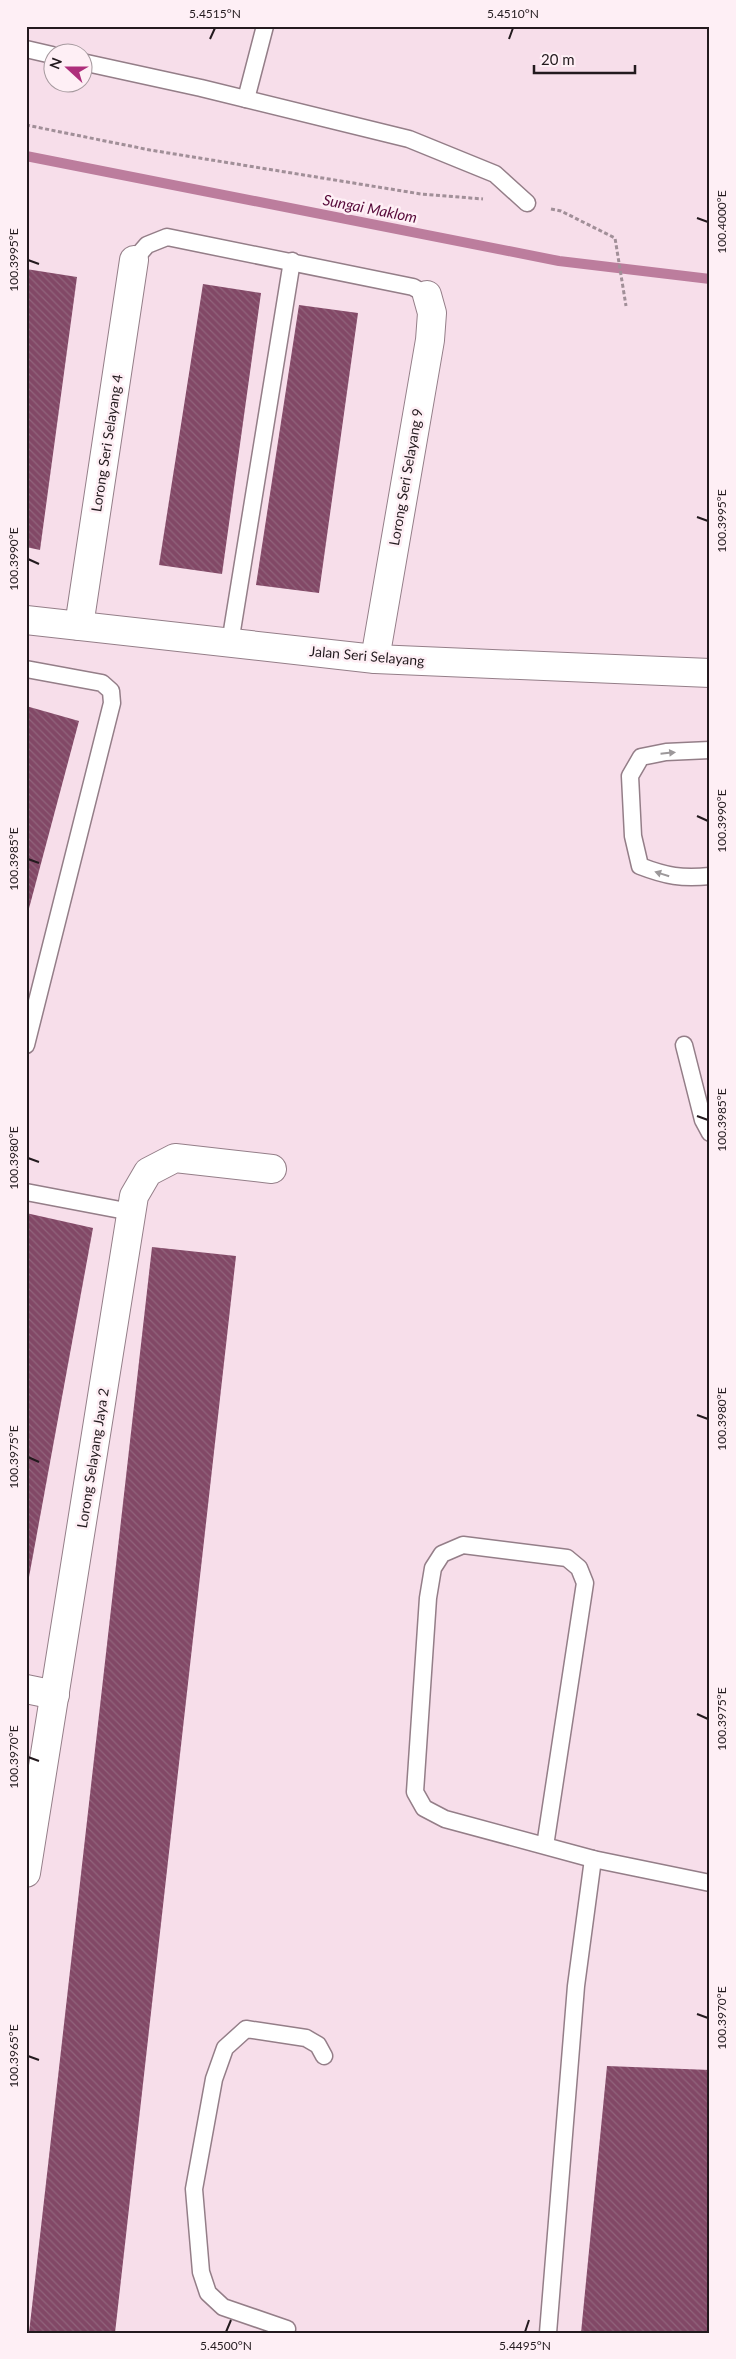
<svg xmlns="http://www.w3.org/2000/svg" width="736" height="2359" font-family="Lato,sans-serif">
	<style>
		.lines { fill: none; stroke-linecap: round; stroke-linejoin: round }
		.stream { stroke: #bc7d9d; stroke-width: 10 }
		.building { fill: url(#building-back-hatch) }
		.service-casing { stroke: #947e88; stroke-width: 19 }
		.minor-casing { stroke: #947e88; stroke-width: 30 }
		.path { stroke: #a18f98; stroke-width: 3; stroke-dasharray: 4 2.5; stroke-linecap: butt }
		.service { stroke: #fff; stroke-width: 16 }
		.minor { stroke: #fff; stroke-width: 28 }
		.oneway { fill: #9c989a }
		.ticks { fill: none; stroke: #231a1e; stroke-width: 2 }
		.labels { text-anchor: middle; stroke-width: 5; stroke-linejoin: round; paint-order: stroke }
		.street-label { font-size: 14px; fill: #231a1e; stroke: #feeff5 }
		.water-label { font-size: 15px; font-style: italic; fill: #580b3b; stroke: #feeff5 }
		.neatline { fill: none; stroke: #231a1e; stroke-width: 2 }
		.ticks-label { font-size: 12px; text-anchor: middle; fill: #231a1e }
	</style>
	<defs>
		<pattern id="building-back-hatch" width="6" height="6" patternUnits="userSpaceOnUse" patternTransform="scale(1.25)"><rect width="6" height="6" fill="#824866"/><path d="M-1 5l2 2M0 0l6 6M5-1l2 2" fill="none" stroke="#91647c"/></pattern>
	</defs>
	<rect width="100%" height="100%" fill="#f7deea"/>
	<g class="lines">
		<polyline class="stream" points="26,156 559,261 710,279"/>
	</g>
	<g class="building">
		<polygon points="26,269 77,277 40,550 26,547"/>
		<polygon points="203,284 261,293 222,574 159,565"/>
		<polygon points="299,305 358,313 319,593 256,585"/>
		<polygon points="26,706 79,721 27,916 26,916"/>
		<polygon points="26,1213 93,1228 27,1588 26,1588"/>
		<polygon points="152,1247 236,1256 115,2333 29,2333"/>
		<polygon points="607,2066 710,2070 710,2333 581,2333"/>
	</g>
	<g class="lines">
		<g class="service-casing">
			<g id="service">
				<polyline points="26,49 52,55"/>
				<polyline points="82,62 201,88 409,139 495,174 527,203"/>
				<polyline points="246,99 265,26"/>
				<polyline points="134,260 147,245 167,237 413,287 427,295"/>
				<polyline points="230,643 292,261"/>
				<polyline points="26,669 102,683 111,691 112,703 26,1045"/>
				<path d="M710,750l-44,2 -25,5 -11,19 3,60 7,30c26,10 42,13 70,10"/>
				<polyline points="684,1045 703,1120 710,1133"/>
				<polyline points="26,1192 131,1212"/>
				<polyline points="545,1846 585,1583 579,1568 567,1558 463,1545 442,1554 433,1568 428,1598 415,1792 424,1808 445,1819 593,1859 710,1883"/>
				<polyline points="287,2329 223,2307 208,2293 201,2272 194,2189 214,2079 225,2048 246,2029 306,2038 318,2045 324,2056"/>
				<polyline points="548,2333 576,1986 593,1859"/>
			</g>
		</g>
		<g class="minor-casing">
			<g id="minor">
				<polyline points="26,620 375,659 710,673"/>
				<polyline points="79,626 134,260"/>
				<polyline points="375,659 430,340 432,313 427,295"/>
				<polyline points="26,1689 55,1695"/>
				<polyline points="26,1873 134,1196 148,1172 175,1158 272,1169"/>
			</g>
		</g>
		<g class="path">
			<polyline points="26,125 150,150 421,194 483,199"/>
			<polyline points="551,209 561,211 615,238 626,306"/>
		</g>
		<use href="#service" class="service"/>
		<use href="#minor" class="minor"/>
	</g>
	<defs><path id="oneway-solid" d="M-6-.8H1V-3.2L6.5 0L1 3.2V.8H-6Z" transform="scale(1.25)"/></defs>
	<g class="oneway">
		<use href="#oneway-solid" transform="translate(668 753) rotate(-6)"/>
		<use href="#oneway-solid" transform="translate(662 874) rotate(-163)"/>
	</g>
	<path class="ticks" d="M210,39l5,-11M509,39l4,-11M697,218l11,4M28,260l11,4M697,517l11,4M28,559l11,5M697,816l11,5M28,859l11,4M697,1116l11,4M28,1158l11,4M697,1415l11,4M28,1457l11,5M697,1714l11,5M28,1757l11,4M697,2014l11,4M28,2056l11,4M226,2332l5,-12M525,2332l4,-12"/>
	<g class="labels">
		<g class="street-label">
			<text transform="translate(107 443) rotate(-81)" y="5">Lorong Seri Selayang 4</text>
			<text transform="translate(406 477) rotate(-80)" y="5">Lorong Seri Selayang 9</text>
			<text transform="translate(367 656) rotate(5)" y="5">Jalan Seri Selayang</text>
			<text transform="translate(93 1458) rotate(-81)" y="5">Lorong Selayang Jaya 2</text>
		</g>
		<g class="water-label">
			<text transform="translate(370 209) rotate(11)" y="5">Sungai Maklom</text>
		</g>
	</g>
	<rect width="736" height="2359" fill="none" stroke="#feeff5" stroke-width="55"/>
	<g transform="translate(68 68) rotate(291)"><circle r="24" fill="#feeff5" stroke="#a69a9f"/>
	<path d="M0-4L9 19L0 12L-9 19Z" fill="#ae2e7b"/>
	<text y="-8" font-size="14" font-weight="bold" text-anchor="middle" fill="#231a1e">N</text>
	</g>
	<path d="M534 65v8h101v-8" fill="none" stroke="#231a1e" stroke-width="2.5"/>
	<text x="541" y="65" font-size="15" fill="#231a1e" stroke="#feeff5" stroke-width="4" paint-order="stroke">20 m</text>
	<rect x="28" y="28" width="680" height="2304" class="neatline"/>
	<g class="ticks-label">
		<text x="215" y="18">5.4515°N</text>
		<text x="513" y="18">5.4510°N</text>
		<text transform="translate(722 222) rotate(-90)" y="4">100.4000°E</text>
		<text transform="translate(14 260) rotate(-90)" y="4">100.3995°E</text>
		<text transform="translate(722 521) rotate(-90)" y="4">100.3995°E</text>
		<text transform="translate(14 559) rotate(-90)" y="4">100.3990°E</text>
		<text transform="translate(722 821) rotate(-90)" y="4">100.3990°E</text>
		<text transform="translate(14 859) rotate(-90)" y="4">100.3985°E</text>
		<text transform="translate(722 1120) rotate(-90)" y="4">100.3985°E</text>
		<text transform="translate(14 1158) rotate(-90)" y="4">100.3980°E</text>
		<text transform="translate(722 1419) rotate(-90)" y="4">100.3980°E</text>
		<text transform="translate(14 1457) rotate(-90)" y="4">100.3975°E</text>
		<text transform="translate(722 1719) rotate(-90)" y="4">100.3975°E</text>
		<text transform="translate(14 1757) rotate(-90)" y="4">100.3970°E</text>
		<text transform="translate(722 2018) rotate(-90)" y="4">100.3970°E</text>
		<text transform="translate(14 2056) rotate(-90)" y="4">100.3965°E</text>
		<text x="226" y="2350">5.4500°N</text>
		<text x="525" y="2350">5.4495°N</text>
	</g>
</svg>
